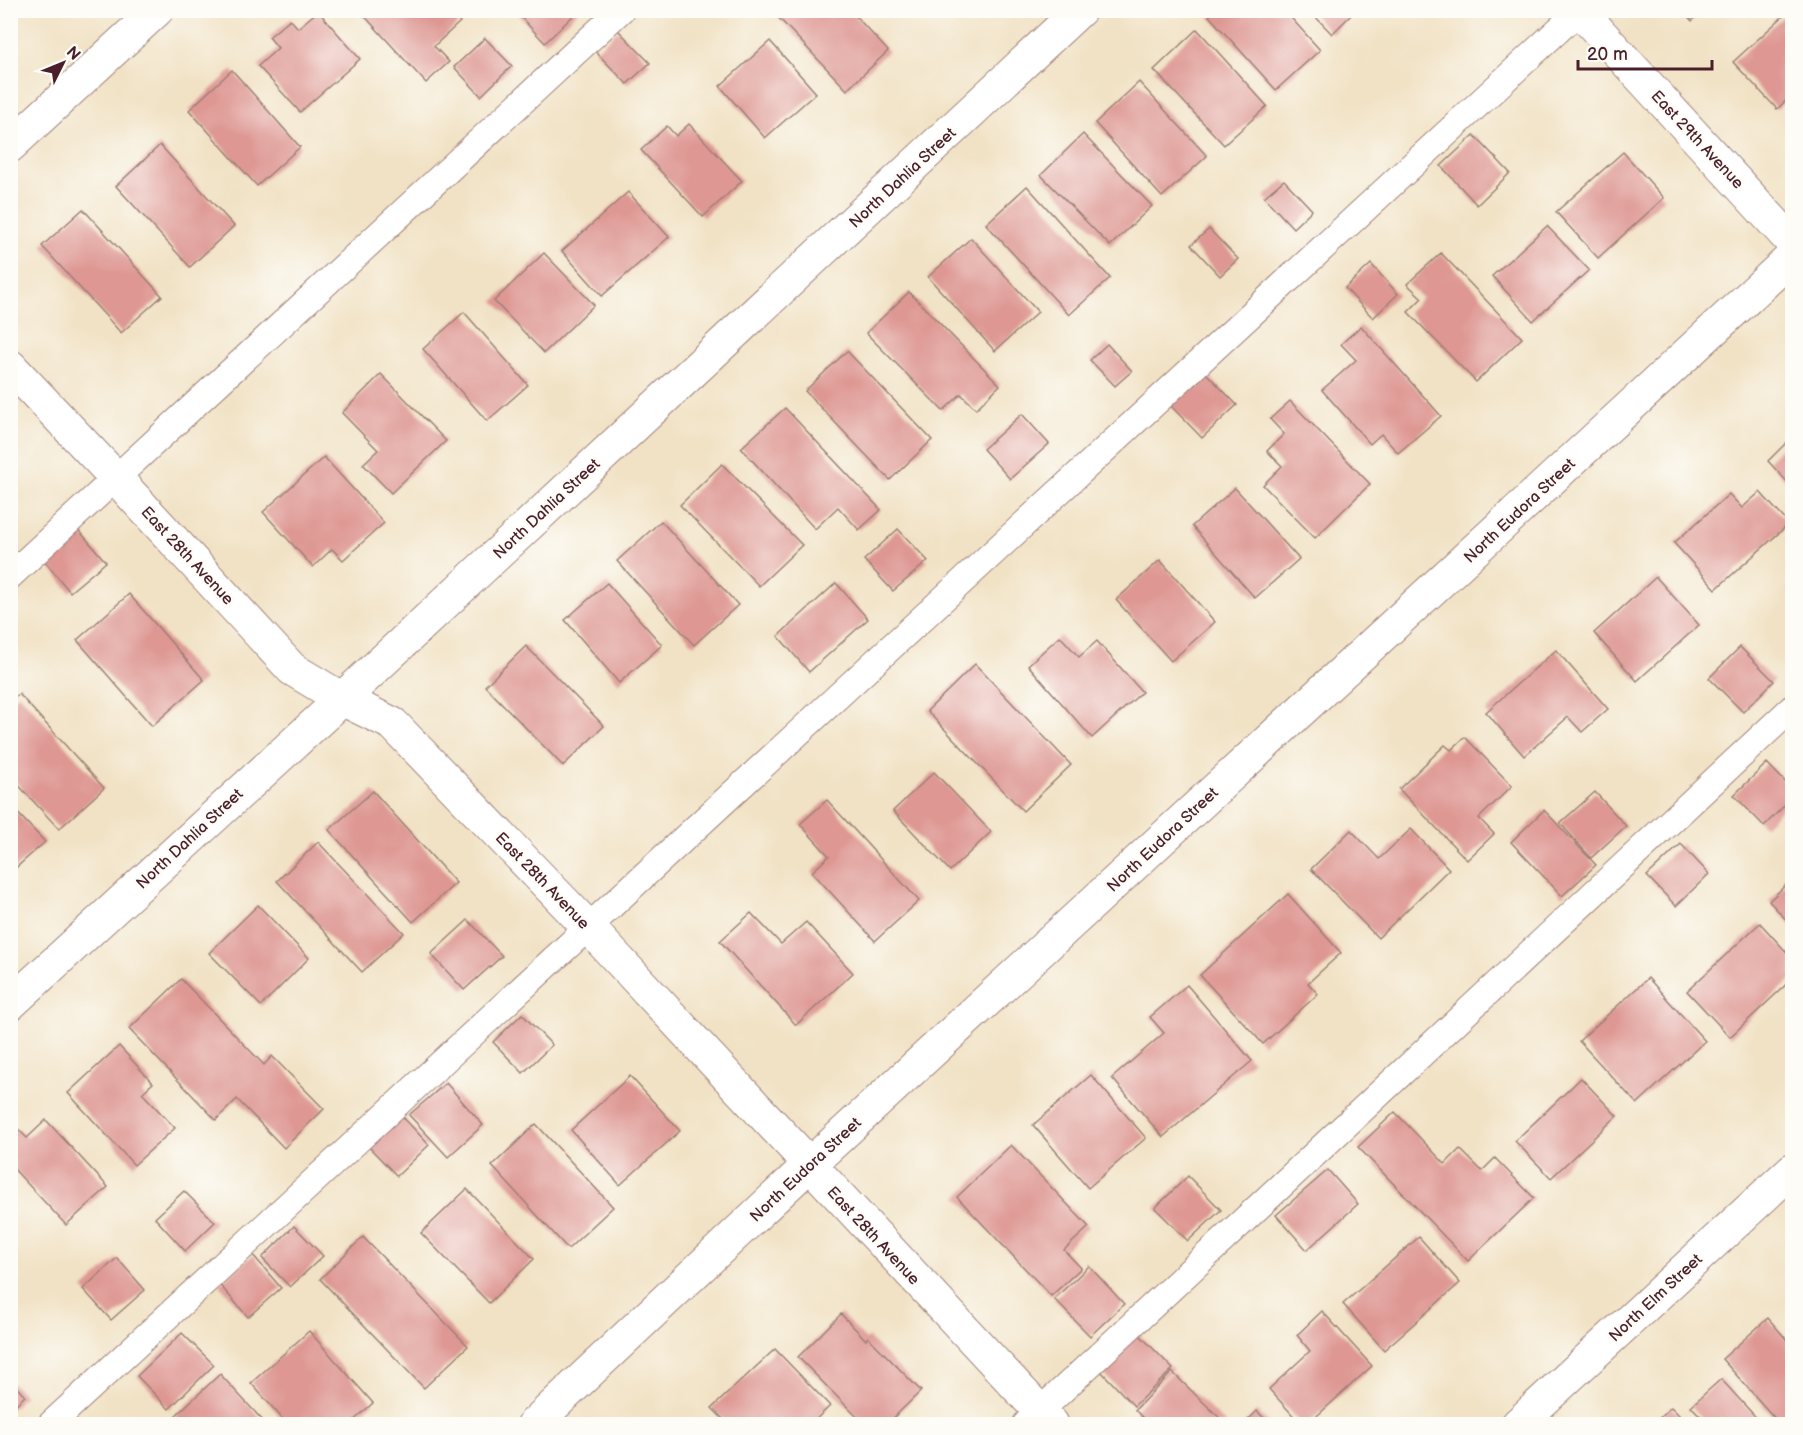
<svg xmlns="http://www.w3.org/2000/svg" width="1803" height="1435" font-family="'Balsamiq Sans',sans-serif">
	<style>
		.building { fill: #de9793 }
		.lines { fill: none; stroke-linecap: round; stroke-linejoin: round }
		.service-casing { stroke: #9e8078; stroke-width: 28 }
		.minor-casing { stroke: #9e8078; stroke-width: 35 }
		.tertiary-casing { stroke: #9e8078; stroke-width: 35 }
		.service { stroke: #fff; stroke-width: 26 }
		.minor { stroke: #fff; stroke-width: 33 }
		.tertiary { stroke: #fff; stroke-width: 33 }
		.labels { text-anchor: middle; stroke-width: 4.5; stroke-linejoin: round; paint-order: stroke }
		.street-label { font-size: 16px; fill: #4a1f2b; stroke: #fdfcf7 }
	</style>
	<rect width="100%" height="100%" fill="#fdfcf7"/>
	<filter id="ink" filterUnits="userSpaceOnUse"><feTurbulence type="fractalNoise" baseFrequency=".0167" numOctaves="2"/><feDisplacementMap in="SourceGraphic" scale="12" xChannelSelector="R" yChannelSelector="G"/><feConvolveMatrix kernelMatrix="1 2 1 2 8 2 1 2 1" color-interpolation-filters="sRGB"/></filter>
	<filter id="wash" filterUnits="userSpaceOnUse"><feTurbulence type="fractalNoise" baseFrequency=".008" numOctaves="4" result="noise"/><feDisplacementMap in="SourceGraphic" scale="24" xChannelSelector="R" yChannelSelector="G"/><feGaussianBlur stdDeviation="1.35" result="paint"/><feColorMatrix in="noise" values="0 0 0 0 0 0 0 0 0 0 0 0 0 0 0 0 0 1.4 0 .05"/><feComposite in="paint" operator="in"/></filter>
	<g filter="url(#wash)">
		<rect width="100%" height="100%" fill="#f1e2c5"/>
		<g id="blocks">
			<g class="building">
				<polygon points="359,10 449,10 460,22 434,46 449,62 426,83"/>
				<polygon points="514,10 579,10 545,43"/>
				<polygon points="781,10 850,10 888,51 847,90 776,15"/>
				<polygon points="1215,10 1284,10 1320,50 1276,90 1209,16"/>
				<polygon points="1309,10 1356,10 1332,34"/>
				<polygon points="1682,10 1703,10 1692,21"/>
				<polygon points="1790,10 1792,13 1792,95 1777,109 1733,62"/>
				<polygon points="318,11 360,59 300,112 258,66 278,48 269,37 290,19 298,28"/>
				<polygon points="1197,29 1267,106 1224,145 1154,70"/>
				<polygon points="618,30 650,63 627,84 595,51"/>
				<polygon points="485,38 512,66 481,96 454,67"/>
				<polygon points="770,41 816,93 765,138 720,86"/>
				<polygon points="232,70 300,147 257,186 189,110"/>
				<polygon points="1139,82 1207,156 1162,197 1095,123"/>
				<polygon points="689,124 742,181 703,217 641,150 667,126 676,136"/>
				<polygon points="1083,134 1152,206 1110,246 1041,175"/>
				<polygon points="1474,135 1510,173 1477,205 1441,166"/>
				<polygon points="160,145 234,226 190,267 116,186"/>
				<polygon points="1623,152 1664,198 1598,258 1556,212"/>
				<polygon points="1284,180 1312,210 1293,228 1264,197"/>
				<polygon points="1027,186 1110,278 1069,315 986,224"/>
				<polygon points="628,192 669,237 602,296 562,251"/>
				<polygon points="83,209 162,296 121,333 42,246"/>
				<polygon points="1547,226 1589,270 1533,321 1492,276"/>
				<polygon points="1209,229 1238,259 1220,276 1191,245"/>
				<polygon points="971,238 1038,312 995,351 928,277"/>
				<polygon points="544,253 594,305 544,353 494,301"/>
				<polygon points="1441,253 1522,338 1476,382 1408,312 1422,298 1407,284"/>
				<polygon points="1371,264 1398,294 1373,318 1345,288"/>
				<polygon points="909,292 1000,385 976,409 961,394 943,411 866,333"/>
				<polygon points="464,312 528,385 487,421 423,349"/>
				<polygon points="1361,326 1441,416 1398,453 1381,434 1370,444 1322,390 1356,360 1341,344"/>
				<polygon points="1107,344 1132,371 1115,386 1090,360"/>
				<polygon points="847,351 932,440 890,480 805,391"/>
				<polygon points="1205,372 1237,405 1202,438 1170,405"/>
				<polygon points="381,374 446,441 391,493 363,464 378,450 342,413"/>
				<polygon points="1290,401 1370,484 1315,538 1263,485 1282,466 1267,451 1284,434 1270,419"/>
				<polygon points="785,408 881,510 859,530 838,507 815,529 741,448"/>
				<polygon points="1022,414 1049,444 1010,479 983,449"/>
				<polygon points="1792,437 1792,487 1768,461"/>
				<polygon points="324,457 384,523 343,560 332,549 313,567 263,512"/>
				<polygon points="722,464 802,545 759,586 680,505"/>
				<polygon points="1235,488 1299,559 1255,598 1192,526"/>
				<polygon points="1760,492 1789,524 1716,589 1674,543 1729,494 1742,508"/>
				<polygon points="661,521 738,605 694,645 617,561"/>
				<polygon points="77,528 106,562 70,592 42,558"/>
				<polygon points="898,529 928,561 893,591 864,560"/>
				<polygon points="1160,560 1215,622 1171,661 1116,600"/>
				<polygon points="1656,577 1699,625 1637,681 1594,633"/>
				<polygon points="607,583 662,645 619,683 565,620"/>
				<polygon points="836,583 868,619 809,672 778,636"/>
				<polygon points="129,594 204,680 152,726 77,640"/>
				<polygon points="1060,636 1079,657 1097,641 1142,692 1092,738 1028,665"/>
				<polygon points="526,646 604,726 563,766 485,686"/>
				<polygon points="1740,647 1774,681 1743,712 1709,678"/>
				<polygon points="1556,650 1608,709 1582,732 1568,717 1524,756 1486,712"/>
				<polygon points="975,664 1071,765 1023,811 927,711"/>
				<polygon points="19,694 104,788 59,829 10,776 10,701"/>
				<polygon points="1465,737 1512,786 1479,818 1494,834 1467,860 1399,789 1445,745 1451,750"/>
				<polygon points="1767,763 1792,789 1792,798 1764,826 1734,795"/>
				<polygon points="934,772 991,832 950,871 893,811"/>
				<polygon points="373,791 456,883 413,922 329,830"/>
				<polygon points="1595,792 1626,826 1591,858 1560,823"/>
				<polygon points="827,800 919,901 875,941 812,872 829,856 800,824"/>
				<polygon points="10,805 45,842 10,873"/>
				<polygon points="1544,810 1596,865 1562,896 1511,842"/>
				<polygon points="1411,829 1449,869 1378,938 1311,869 1351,830 1379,859"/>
				<polygon points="318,842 404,933 362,972 277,881"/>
				<polygon points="1681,844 1709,874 1676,906 1647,876"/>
				<polygon points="1792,879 1792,926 1769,901"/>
				<polygon points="1288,894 1341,953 1308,983 1318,994 1263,1044 1200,975"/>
				<polygon points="258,905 309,958 261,1006 209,953"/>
				<polygon points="751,913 781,944 806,922 853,973 796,1025 720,941"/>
				<polygon points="468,920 502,956 464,990 431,954"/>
				<polygon points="1760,923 1792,958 1792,979 1730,1037 1687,991"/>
				<polygon points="1648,978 1705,1041 1637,1104 1579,1041"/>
				<polygon points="181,979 264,1065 272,1056 324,1109 284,1148 237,1099 216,1120 129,1029"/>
				<polygon points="1187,985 1252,1061 1163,1137 1112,1078 1164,1033 1150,1017"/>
				<polygon points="522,1014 552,1045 523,1073 493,1042"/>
				<polygon points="119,1046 153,1083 142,1093 175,1128 134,1165 68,1093"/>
				<polygon points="1091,1075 1146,1138 1088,1188 1033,1125"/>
				<polygon points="630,1076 680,1131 620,1185 571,1130"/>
				<polygon points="1581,1078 1617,1116 1551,1178 1515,1141"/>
				<polygon points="446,1083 483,1125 448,1157 409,1115"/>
				<polygon points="1395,1112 1445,1164 1460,1149 1482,1171 1495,1158 1534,1198 1468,1261 1358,1147"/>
				<polygon points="401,1115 429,1145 397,1176 368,1146"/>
				<polygon points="46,1120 108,1187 66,1225 10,1165 10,1134 17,1128 27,1138"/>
				<polygon points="536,1124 613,1207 568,1249 492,1166"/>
				<polygon points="1011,1145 1089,1227 1064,1250 1081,1268 1051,1296 957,1197"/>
				<polygon points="1328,1170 1358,1204 1307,1250 1276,1215"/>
				<polygon points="1188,1176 1221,1210 1188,1241 1155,1208"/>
				<polygon points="467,1189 534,1259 489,1303 421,1233"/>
				<polygon points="184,1191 215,1222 185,1251 155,1218"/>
				<polygon points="294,1226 323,1256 290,1287 262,1258"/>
				<polygon points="363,1237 468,1346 424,1388 320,1279"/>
				<polygon points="1419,1237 1460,1283 1384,1350 1343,1304"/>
				<polygon points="253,1255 281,1288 248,1317 219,1284"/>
				<polygon points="117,1258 145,1290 111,1320 83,1289"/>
				<polygon points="1089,1266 1124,1304 1090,1336 1054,1299"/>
				<polygon points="1322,1311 1372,1366 1308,1424 1301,1424 1269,1389 1310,1351 1297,1335"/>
				<polygon points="841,1314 866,1340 868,1337 921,1391 887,1424 864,1424 798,1357"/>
				<polygon points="1768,1318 1792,1346 1792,1424 1780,1424 1722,1359"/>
				<polygon points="309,1331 373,1403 350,1424 287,1424 251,1383"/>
				<polygon points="182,1333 214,1365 169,1409 137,1376"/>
				<polygon points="1138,1333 1173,1369 1134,1406 1100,1370"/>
				<polygon points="775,1349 830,1406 811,1424 728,1424 712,1408"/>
				<polygon points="1172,1372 1226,1424 1149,1424 1135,1410"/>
				<polygon points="220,1374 266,1424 182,1424 175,1416"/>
				<polygon points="1721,1379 1762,1424 1708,1424 1691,1406"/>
				<polygon points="10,1381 25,1396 10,1410"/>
				<polygon points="1671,1407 1688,1424 1653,1424"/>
				<polygon points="1257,1411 1270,1424 1244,1424"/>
			</g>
		</g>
	</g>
	<g filter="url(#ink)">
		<use href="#blocks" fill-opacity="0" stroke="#9e8078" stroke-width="1.5"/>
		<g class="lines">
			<g class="service-casing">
				<g id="service">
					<polyline points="10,576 621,10"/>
					<polyline points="51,1424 1580,10"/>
					<polyline points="1026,1424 1792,708"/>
				</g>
			</g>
			<g class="minor-casing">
				<g id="minor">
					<polyline points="10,146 157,10"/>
					<polyline points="10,366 116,478 292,669 342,699 393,724 588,927 1052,1424"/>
					<polyline points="10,1004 342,699 1080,10"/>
					<polyline points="534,1424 809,1165 1792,257"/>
					<polyline points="1518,1424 1792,1170"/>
				</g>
			</g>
			<g class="tertiary-casing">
				<polyline id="tertiary" points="1579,10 1792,242"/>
			</g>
			<use href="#service" class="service"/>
			<use href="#minor" class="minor"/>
			<use href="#tertiary" class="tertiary"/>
		</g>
	</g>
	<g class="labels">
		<g class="street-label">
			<text transform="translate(1698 139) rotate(47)" y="6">East 29th Avenue</text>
			<text transform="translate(902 177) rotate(-43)" y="6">North Dahlia Street</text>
			<text transform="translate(546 508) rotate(-43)" y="6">North Dahlia Street</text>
			<text transform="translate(1519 510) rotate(-43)" y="6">North Eudora Street</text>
			<text transform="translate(188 555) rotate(47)" y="6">East 28th Avenue</text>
			<text transform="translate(189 838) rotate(-43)" y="6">North Dahlia Street</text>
			<text transform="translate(1162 839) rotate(-43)" y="6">North Eudora Street</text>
			<text transform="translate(543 880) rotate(46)" y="6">East 28th Avenue</text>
			<text transform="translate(805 1169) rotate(-43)" y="6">North Eudora Street</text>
			<text transform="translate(874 1235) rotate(47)" y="6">East 28th Avenue</text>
			<text transform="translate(1655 1297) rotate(-43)" y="6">North Elm Street</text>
		</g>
	</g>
	<rect width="1803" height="1435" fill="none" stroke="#fdfcf7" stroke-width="36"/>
	<g transform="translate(63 63) rotate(47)" stroke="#fdfcf7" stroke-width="4.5" paint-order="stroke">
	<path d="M0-4.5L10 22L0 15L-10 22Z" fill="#4a1f2b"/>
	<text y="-9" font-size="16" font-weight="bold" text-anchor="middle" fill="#4a1f2b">N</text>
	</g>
	<path d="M1578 60v9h134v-9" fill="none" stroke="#4a1f2b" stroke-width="3"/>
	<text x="1587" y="60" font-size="18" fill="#4a1f2b" stroke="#fdfcf7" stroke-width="4.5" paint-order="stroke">20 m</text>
</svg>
